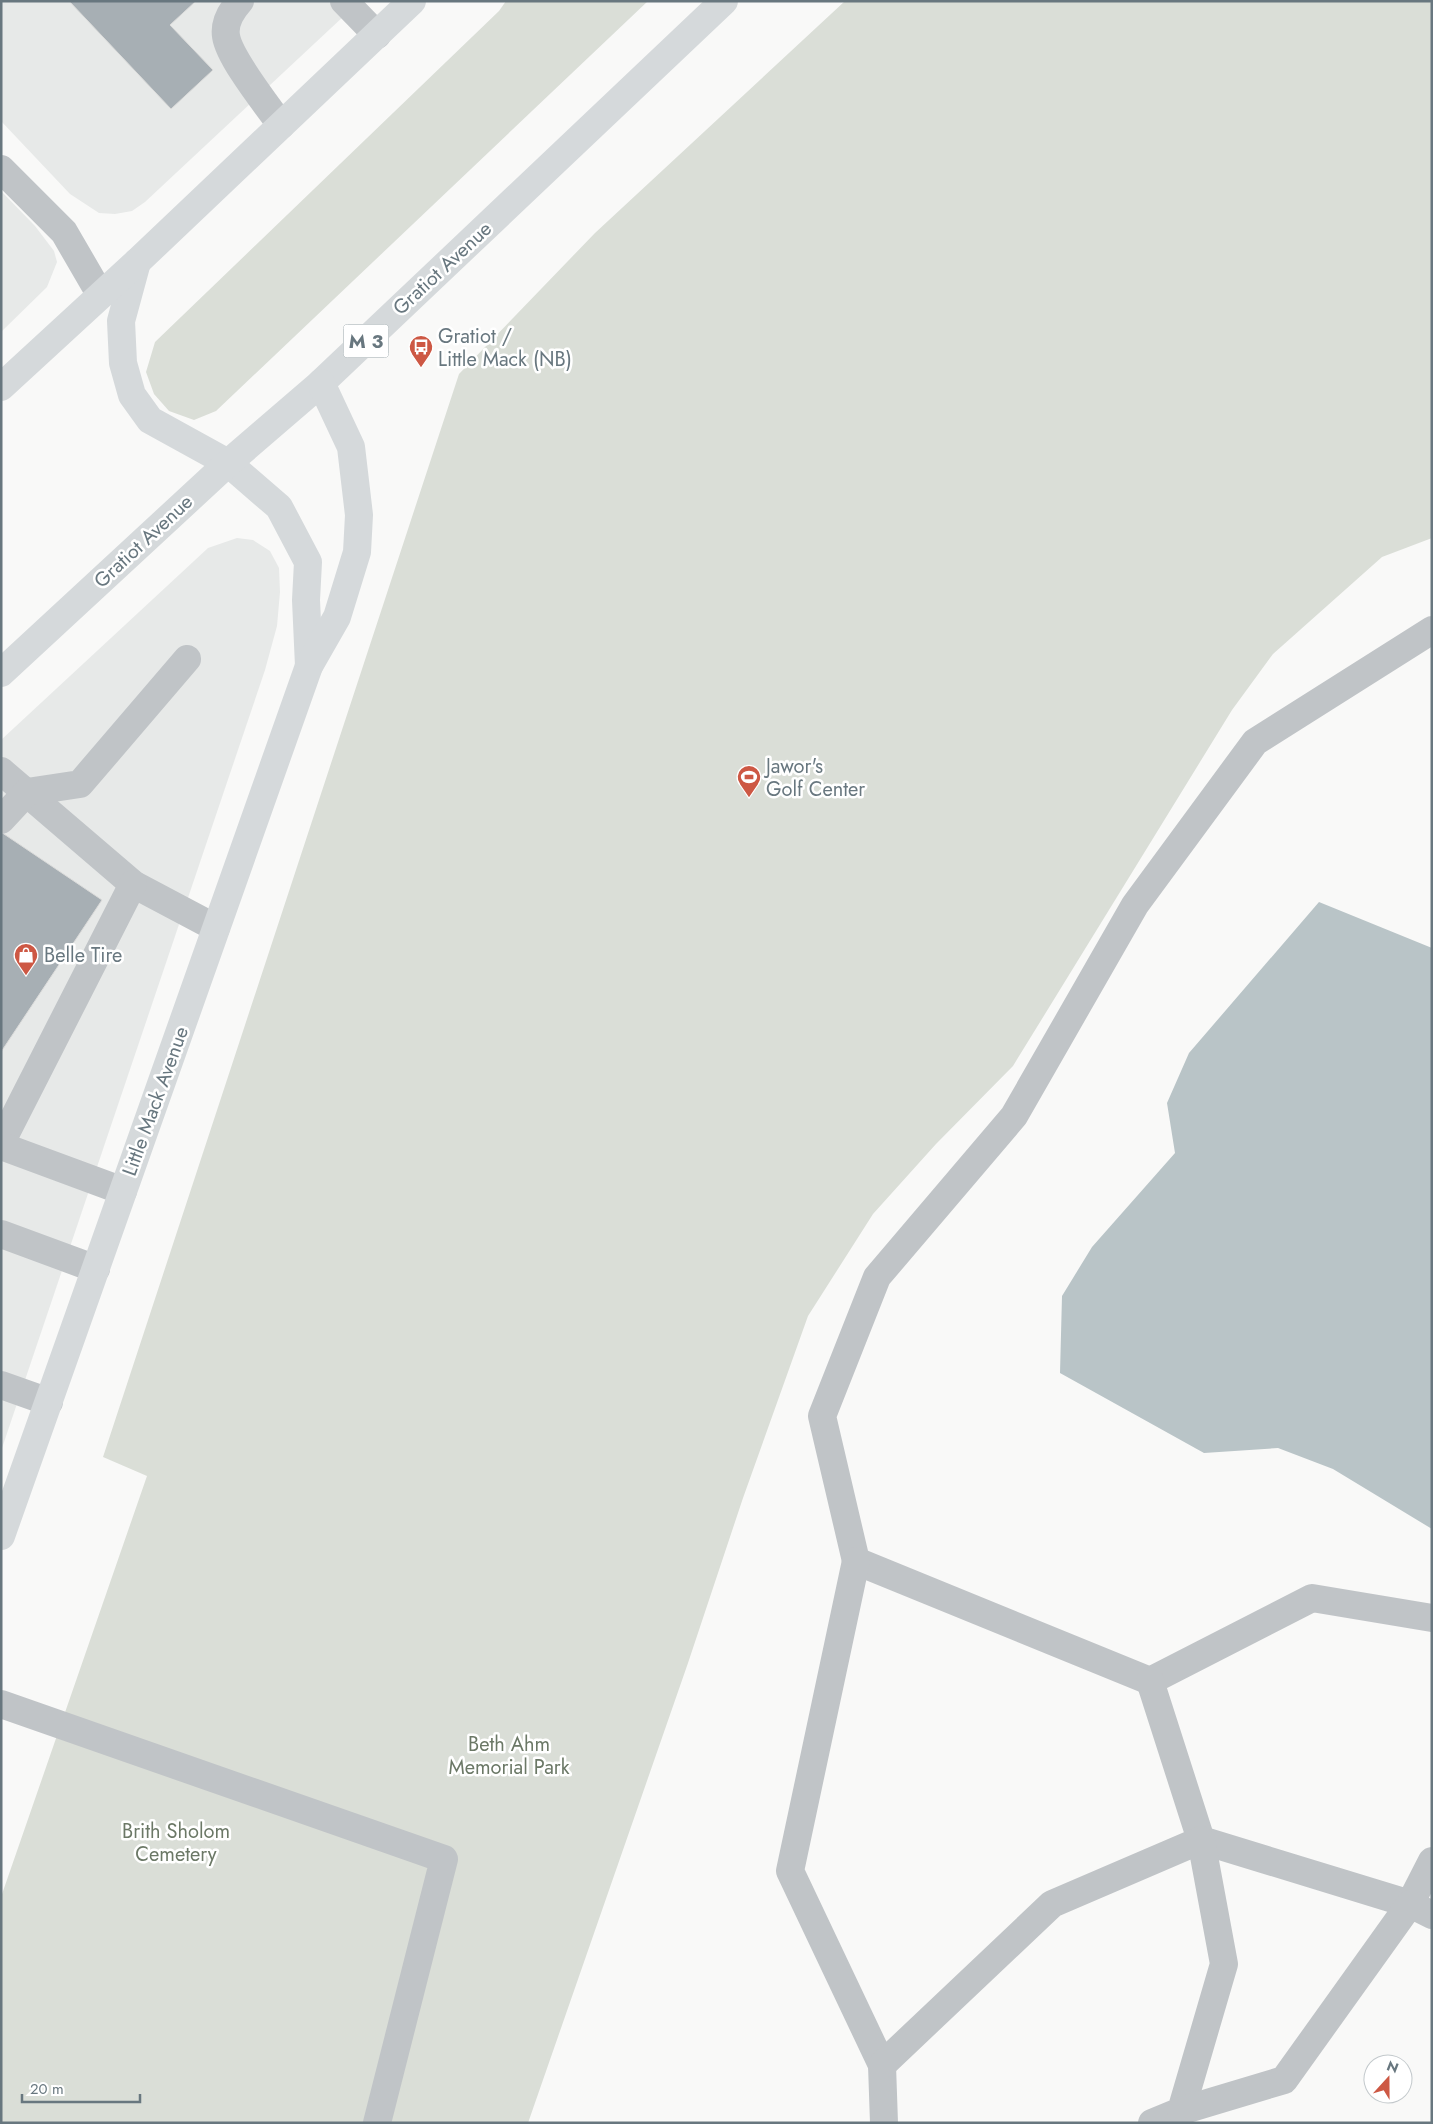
<svg xmlns="http://www.w3.org/2000/svg" width="1433" height="2124" font-family="Jost,sans-serif">
	<style>
		.built { fill: #e7e9e8 }
		.green { fill: #daded7 }
		.water { fill: #b9c4c7 }
		.building { fill: #a7afb4; stroke: #dbdbda }
		.lines { fill: none; stroke-linecap: round; stroke-linejoin: round }
		.minor { stroke: #c0c4c7; stroke-width: 28 }
		.major { stroke: #d5d9db; stroke-width: 28 }
		.labels { text-anchor: middle; stroke-width: 5; stroke-linejoin: round; paint-order: stroke }
		.shield { fill: #fff; stroke: #95a0a5; stroke-width: 1 }
		.shield-label { font-size: 19px; font-weight: bold; fill: #68777f }
		.street-label { font-size: 20px; fill: #68777f; stroke: #fff }
		.poi-label { font-size: 20px; fill: #68777f; stroke: #fff; text-anchor: start }
		.park-label { font-size: 20px; fill: #6b7866; stroke: #fff }
	</style>
	<rect width="100%" height="100%" fill="#f9f9f8"/>
	<g class="built">
		<polygon points="1,1 360,1 145,202 132,211 115,214 99,213 70,194 1,121"/>
		<polygon points="1,191 35,226 54,251 57,262 47,287 1,332"/>
		<polygon points="237,538 253,540 270,551 279,568 280,592 277,626 265,670 1,1451 1,740 208,548"/>
	</g>
	<g class="green">
		<polygon points="506,1 648,1 216,411 194,420 169,411 154,394 146,372 155,342 499,11"/>
		<polygon points="845,1 1432,1 1432,538 1382,557 1273,654 1232,710 1013,1066 936,1144 873,1214 808,1316 743,1498 688,1663 528,2123 1,2123 1,1897 147,1476 103,1457 459,374 595,233"/>
	</g>
	<polygon class="water" points="1319,902 1432,948 1432,1529 1333,1469 1278,1448 1204,1453 1060,1373 1062,1296 1092,1247 1175,1153 1167,1103 1189,1053"/>
	<g class="building">
		<polygon points="69,1 196,1 170,25 213,70 171,109"/>
		<polygon points="1,832 102,900 1,1052"/>
	</g>
	<g class="lines">
		<g class="minor">
			<path d="M240,1c-8,9 -16,22 -14,35 3,22 41,69 55,89"/>
			<polyline points="344,1 377,35"/>
			<polyline points="1,169 64,232 100,294"/>
			<polyline points="1432,630 1255,742 1135,905 1014,1116 877,1277 822,1416 856,1561 1150,1681 1312,1598 1432,1618"/>
			<polyline points="1,771 133,884 216,928"/>
			<polyline points="1,820 27,792 80,784 187,659"/>
			<polyline points="1,1143 133,884"/>
			<polyline points="1,1146 123,1191"/>
			<polyline points="1,1234 96,1269"/>
			<polyline points="1,1385 49,1402"/>
			<polyline points="856,1561 790,1871 882,2065 884,2123"/>
			<polyline points="1150,1681 1201,1840 1410,1904 1432,1861"/>
			<polyline points="1,1704 444,1859 377,2123"/>
			<polyline points="882,2065 1052,1904 1201,1840 1224,1964 1181,2111 1152,2123"/>
			<polyline points="1181,2111 1284,2080 1410,1904 1432,1915"/>
		</g>
		<g class="major">
			<polyline points="137,262 121,321 123,363 132,395 150,420 228,463 279,507 308,562 306,600 309,666"/>
			<polyline points="1,387 137,262 412,1"/>
			<polyline points="1,673 228,463 321,383 724,1"/>
			<polyline points="1,1536 309,666 337,617 357,552 359,515 351,447 321,383"/>
		</g>
	</g>
	<defs>
		<g id="bus-pin" transform="scale(1.25)"><path d="M0 17L-7.5 6A9.5 9.5 0 1 1 7.5 6Z" fill="#cd5844" stroke="#fff"/><path d="M-5-6H5V4H4V6H2V4H-2V6H-4V4H-5ZM-3.5-4V0h7V-4ZM-3.5 1.2v1.5H-2V1.2ZM2 1.2v1.5H3.5V1.2Z" fill="#fff"/></g>
		<g id="stadium-pin" transform="scale(1.25)"><path d="M0 17L-7.5 6A9.5 9.5 0 1 1 7.5 6Z" fill="#cd5844" stroke="#fff"/><path d="M0-5a6.5 5 0 1 0 0 10a6.5 5 0 1 0 0-10ZM-3.5-1.8h7v3.6h-7Z" fill="#fff"/></g>
		<g id="shop-pin" transform="scale(1.25)"><path d="M0 17L-7.5 6A9.5 9.5 0 1 1 7.5 6Z" fill="#cd5844" stroke="#fff"/><path d="M-5-2.5h2.3a2.7 3.5 0 0 1 5.4 0H5L5.5 6h-11ZM-1.5-2.5h3a1.5 2.3 0 0 0-3 0Z" fill="#fff"/></g>
	</defs>
	<g fill-rule="evenodd">
		<use href="#bus-pin" x="421" y="347"/>
		<use href="#stadium-pin" x="749" y="777"/>
		<use href="#shop-pin" x="26" y="955"/>
	</g>
	<g class="labels">
		<rect class="shield" x="343.5" y="324.5" width="45" height="33" rx="4"/>
		<g class="shield-label">
			<text x="366" y="348">M 3</text>
		</g>
		<g class="street-label">
			<text transform="translate(442 268) rotate(-43)" y="7">Gratiot Avenue</text>
			<text transform="translate(143 541) rotate(-43)" y="7">Gratiot Avenue</text>
			<text transform="translate(155 1101) rotate(-70)" y="7">Little Mack Avenue</text>
		</g>
		<g class="poi-label">
			<text x="438" y="343">Gratiot /<tspan x="438" dy="23">Little Mack (NB)</tspan></text>
			<text x="766" y="773">Jawor's<tspan x="766" dy="23">Golf Center</tspan></text>
			<text x="44" y="962">Belle Tire</text>
		</g>
		<g class="park-label">
			<text x="509" y="1751">Beth Ahm<tspan x="509" dy="23">Memorial Park</tspan></text>
			<text x="176" y="1838">Brith Sholom<tspan x="176" dy="23">Cemetery</tspan></text>
		</g>
	</g>
	<rect width="1433" height="2124" fill="none" stroke="#68777f" stroke-width="5"/>
	<g transform="translate(1388 2079) rotate(21)"><circle r="24" fill="#ffffff" stroke="#c3c9cc"/>
	<path d="M0-4L9 19L0 12L-9 19Z" fill="#cd5844"/>
	<text y="-8" font-size="14" font-weight="bold" text-anchor="middle" fill="#68777f">N</text>
	</g>
	<path d="M22 2094v8h118v-8" fill="none" stroke="#68777f" stroke-width="2.5"/>
	<text x="30" y="2094" font-size="15" fill="#68777f" stroke="#ffffff" stroke-width="4" paint-order="stroke">20 m</text>
</svg>
